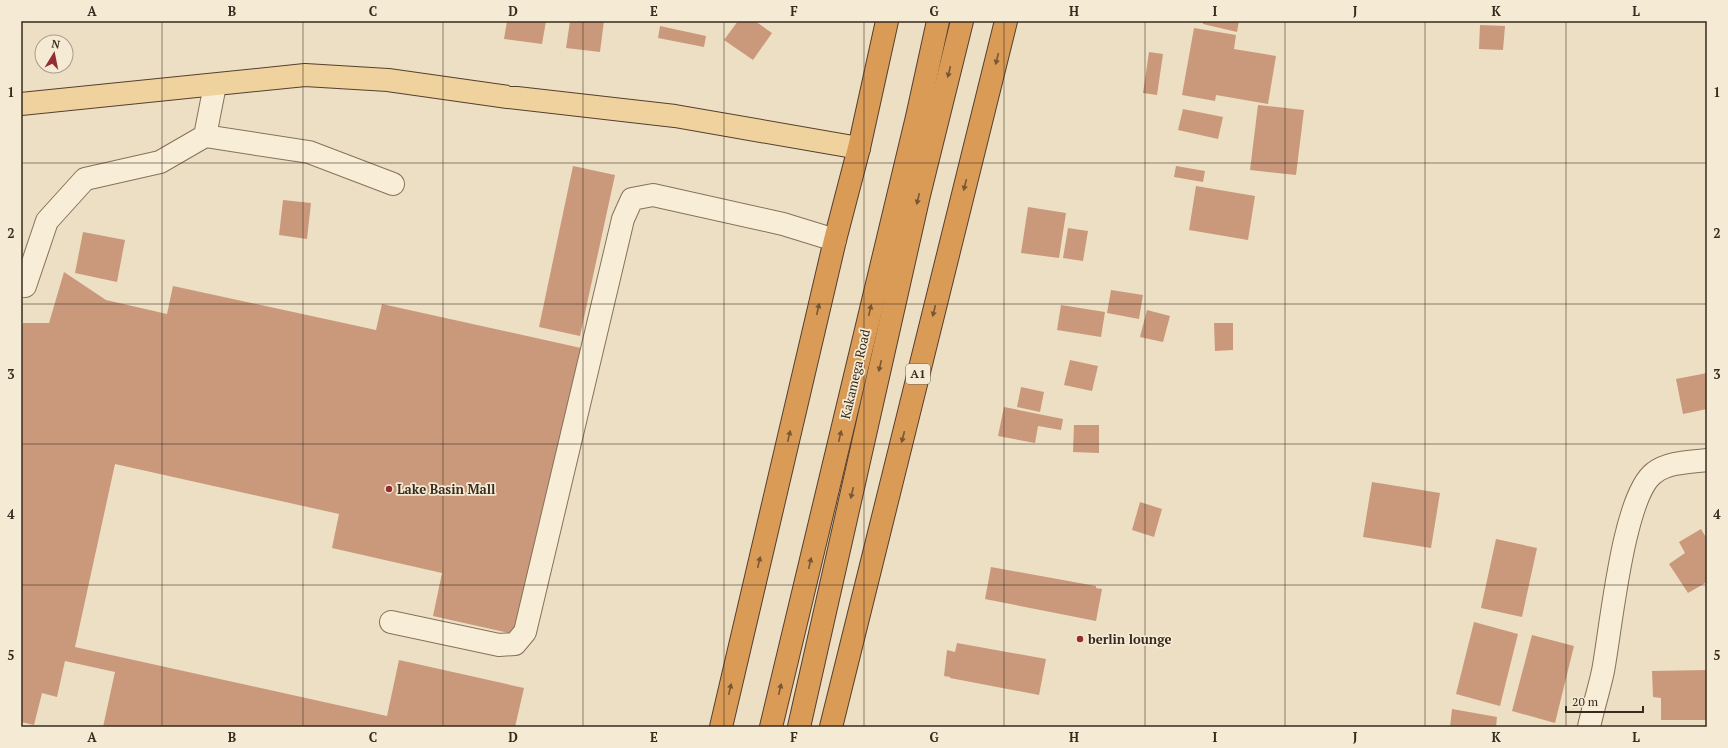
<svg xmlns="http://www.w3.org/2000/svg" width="1728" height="748" font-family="'PT Serif',serif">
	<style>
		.building { fill: #ca997b }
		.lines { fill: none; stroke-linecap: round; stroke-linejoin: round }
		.minor-casing { stroke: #87715b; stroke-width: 24 }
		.major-casing { stroke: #553f2f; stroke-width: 24 }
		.highway-casing { stroke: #553f2f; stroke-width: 24 }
		.minor { stroke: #f8edd7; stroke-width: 22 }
		.major { stroke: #efd29d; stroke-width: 22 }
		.highway { stroke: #da9b57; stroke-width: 22 }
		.oneway { fill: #785735 }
		.grid { fill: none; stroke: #372a1e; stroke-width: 1; stroke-opacity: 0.55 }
		.poi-dot { fill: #952c31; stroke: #f5ead3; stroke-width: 1.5 }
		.labels { text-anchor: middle; stroke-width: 3.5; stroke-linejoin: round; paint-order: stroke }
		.shield { fill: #f5ead3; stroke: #706454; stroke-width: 1 }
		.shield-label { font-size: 12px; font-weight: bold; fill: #372a1e }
		.street-label { font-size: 13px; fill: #372a1e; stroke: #f5ead3 }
		.poi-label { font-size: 13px; font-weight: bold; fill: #372a1e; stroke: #f5ead3; text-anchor: start }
		.neatline { fill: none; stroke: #372a1e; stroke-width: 1.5 }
		.grid-label { font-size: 13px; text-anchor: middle; font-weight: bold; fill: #372a1e }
	</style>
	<rect width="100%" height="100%" fill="#eddfc4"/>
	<g class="building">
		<polygon points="507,21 546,21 542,44 504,39"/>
		<polygon points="570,21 604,21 600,52 566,48"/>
		<polygon points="738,21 755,21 772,33 753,60 724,40"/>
		<polygon points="1203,21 1239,21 1237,32 1203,24"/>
		<polygon points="1480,25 1505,26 1503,50 1479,49"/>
		<polygon points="660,26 706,36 704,47 658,38"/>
		<polygon points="1194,28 1236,35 1234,49 1276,56 1268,104 1216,95 1215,101 1182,95"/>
		<polygon points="1149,52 1163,54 1157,95 1143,93"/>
		<polygon points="1258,105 1304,110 1296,175 1250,170"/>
		<polygon points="1183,109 1223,117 1218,139 1178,130"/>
		<polygon points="573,166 615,175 580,336 539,327"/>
		<polygon points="1176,166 1205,171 1203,182 1174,177"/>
		<polygon points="1196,186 1255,196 1248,240 1189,230"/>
		<polygon points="283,200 311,203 307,239 279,235"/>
		<polygon points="1028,207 1066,213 1059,258 1021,253"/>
		<polygon points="1068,228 1088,231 1083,261 1063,258"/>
		<polygon points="83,232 125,240 117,282 75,273"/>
		<polygon points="64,272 106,300 167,314 173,286 376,330 382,304 581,348 518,635 433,616 442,573 332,548 339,514 115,464 75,647 387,716 399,660 524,688 515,727 103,727 115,672 65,661 57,697 42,693 34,725 21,722 21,331 23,323 49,323"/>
		<polygon points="1111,290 1143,295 1139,319 1107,313"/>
		<polygon points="1061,305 1105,312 1101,337 1057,330"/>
		<polygon points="1147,310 1170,316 1163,342 1140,337"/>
		<polygon points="1214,323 1233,323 1233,350 1215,351"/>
		<polygon points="1070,360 1098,366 1092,391 1064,385"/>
		<polygon points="1707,373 1707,409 1683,414 1676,379"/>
		<polygon points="1021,387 1044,392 1040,412 1017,407"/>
		<polygon points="1004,407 1063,419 1061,430 1038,426 1035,443 998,436"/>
		<polygon points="1074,425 1099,425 1099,453 1073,452"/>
		<polygon points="1372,482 1440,493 1431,548 1363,537"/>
		<polygon points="1140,502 1162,509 1154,537 1132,530"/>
		<polygon points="1701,529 1707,539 1707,582 1688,593 1669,564 1685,553 1679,542"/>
		<polygon points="1496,539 1537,548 1522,617 1481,608"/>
		<polygon points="991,567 1096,586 1096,588 1102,589 1096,621 985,599"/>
		<polygon points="1474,622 1518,634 1500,706 1456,694"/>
		<polygon points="1532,635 1574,646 1555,723 1512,711"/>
		<polygon points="957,643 1046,659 1039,695 950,678 950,677 944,676 947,650 955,652"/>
		<polygon points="1707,670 1707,720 1661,720 1661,698 1653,697 1652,671"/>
		<polygon points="1452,709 1497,717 1496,727 1450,727"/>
	</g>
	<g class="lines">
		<g class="minor-casing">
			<g id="minor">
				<polyline points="205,136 309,152 393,184"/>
				<polyline points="25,286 47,221 85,179 160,162 205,136 215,85"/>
				<polyline points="391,622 499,645 515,644 525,632 623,219 632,199 653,195 783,224 835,240"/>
				<path d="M1589,727c4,-19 10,-37 14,-56 8,-42 20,-175 51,-198 14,-11 36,-11 53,-13"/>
			</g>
		</g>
		<g class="major-casing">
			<polyline id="major" points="21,104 305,75 388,80 508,97 675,116 859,148"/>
		</g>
		<g class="highway-casing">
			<g id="highway">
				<polyline points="721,727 835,240 859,148 887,21"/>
				<polyline points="771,727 917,117 938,21"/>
				<polyline points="799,727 919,195 962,21"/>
				<polyline points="831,727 1006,21"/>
			</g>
		</g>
		<use href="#minor" class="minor"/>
		<use href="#major" class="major"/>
		<use href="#highway" class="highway"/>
	</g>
	<defs><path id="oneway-solid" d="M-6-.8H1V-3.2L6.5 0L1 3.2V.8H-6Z"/></defs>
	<g class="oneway">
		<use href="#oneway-solid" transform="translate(997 59) rotate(104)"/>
		<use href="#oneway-solid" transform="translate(949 72) rotate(104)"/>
		<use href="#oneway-solid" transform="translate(965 185) rotate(104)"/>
		<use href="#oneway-solid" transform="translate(918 199) rotate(103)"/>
		<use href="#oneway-solid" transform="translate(818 309) rotate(-77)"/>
		<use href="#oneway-solid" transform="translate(870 310) rotate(-77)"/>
		<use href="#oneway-solid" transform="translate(934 311) rotate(104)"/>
		<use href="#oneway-solid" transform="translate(880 366) rotate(103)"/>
		<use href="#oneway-solid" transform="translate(789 436) rotate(-77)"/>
		<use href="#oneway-solid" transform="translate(840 436) rotate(-77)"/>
		<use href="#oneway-solid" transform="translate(903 437) rotate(104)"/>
		<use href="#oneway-solid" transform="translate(852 493) rotate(103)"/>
		<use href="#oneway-solid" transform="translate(759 562) rotate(-77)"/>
		<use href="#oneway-solid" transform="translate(810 563) rotate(-77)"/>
		<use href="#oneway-solid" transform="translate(730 689) rotate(-77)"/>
		<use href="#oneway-solid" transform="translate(780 689) rotate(-77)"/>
	</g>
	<path class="grid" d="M162,21v706M303,21v706M443,21v706M583,21v706M724,21v706M864,21v706M1004,21v706M1145,21v706M1285,21v706M1425,21v706M1566,21v706M21,163h1686M21,304h1686M21,444h1686M21,585h1686"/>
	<g class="poi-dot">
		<circle cx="389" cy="489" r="4"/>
		<circle cx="1080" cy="639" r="4"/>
	</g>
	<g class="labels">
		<rect class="shield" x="906" y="364" width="24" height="20" rx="3"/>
		<g class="shield-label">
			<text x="918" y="378">A1</text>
		</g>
		<g class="street-label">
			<text transform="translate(855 374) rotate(-77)" y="5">Kakamega Road</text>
		</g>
		<g class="poi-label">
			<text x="397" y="494">Lake Basin Mall</text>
			<text x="1088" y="644">berlin lounge</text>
		</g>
	</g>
	<rect width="1728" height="748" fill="none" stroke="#f5ead3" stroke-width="44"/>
	<g transform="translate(54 54) rotate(10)"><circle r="19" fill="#f5ead3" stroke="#a99d8b"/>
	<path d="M0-3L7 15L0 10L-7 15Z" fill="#952c31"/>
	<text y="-6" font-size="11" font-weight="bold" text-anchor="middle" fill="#372a1e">N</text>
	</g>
	<path d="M1566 706v6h77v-6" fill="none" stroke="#372a1e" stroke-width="2"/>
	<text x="1572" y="706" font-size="12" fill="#372a1e" stroke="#f5ead3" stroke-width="3" paint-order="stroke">20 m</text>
	<rect x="22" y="22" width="1684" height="704" class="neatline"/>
	<g class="grid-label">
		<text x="92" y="16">A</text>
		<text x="232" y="16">B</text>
		<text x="373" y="16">C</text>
		<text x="513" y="16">D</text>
		<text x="654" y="16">E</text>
		<text x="794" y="16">F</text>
		<text x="934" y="16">G</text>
		<text x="1074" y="16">H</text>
		<text x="1215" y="16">I</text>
		<text x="1355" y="16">J</text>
		<text x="1496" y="16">K</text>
		<text x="1636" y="16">L</text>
		<text x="11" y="97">1</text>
		<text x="1717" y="97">1</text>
		<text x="11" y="238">2</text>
		<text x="1717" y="238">2</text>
		<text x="11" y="379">3</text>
		<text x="1717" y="379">3</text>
		<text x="11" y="519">4</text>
		<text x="1717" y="519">4</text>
		<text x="11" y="660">5</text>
		<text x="1717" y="660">5</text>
		<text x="92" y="742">A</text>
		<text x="232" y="742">B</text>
		<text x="373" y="742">C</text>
		<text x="513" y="742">D</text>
		<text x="654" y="742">E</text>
		<text x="794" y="742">F</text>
		<text x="934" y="742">G</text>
		<text x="1074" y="742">H</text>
		<text x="1215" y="742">I</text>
		<text x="1355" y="742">J</text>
		<text x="1496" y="742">K</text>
		<text x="1636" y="742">L</text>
	</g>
</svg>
